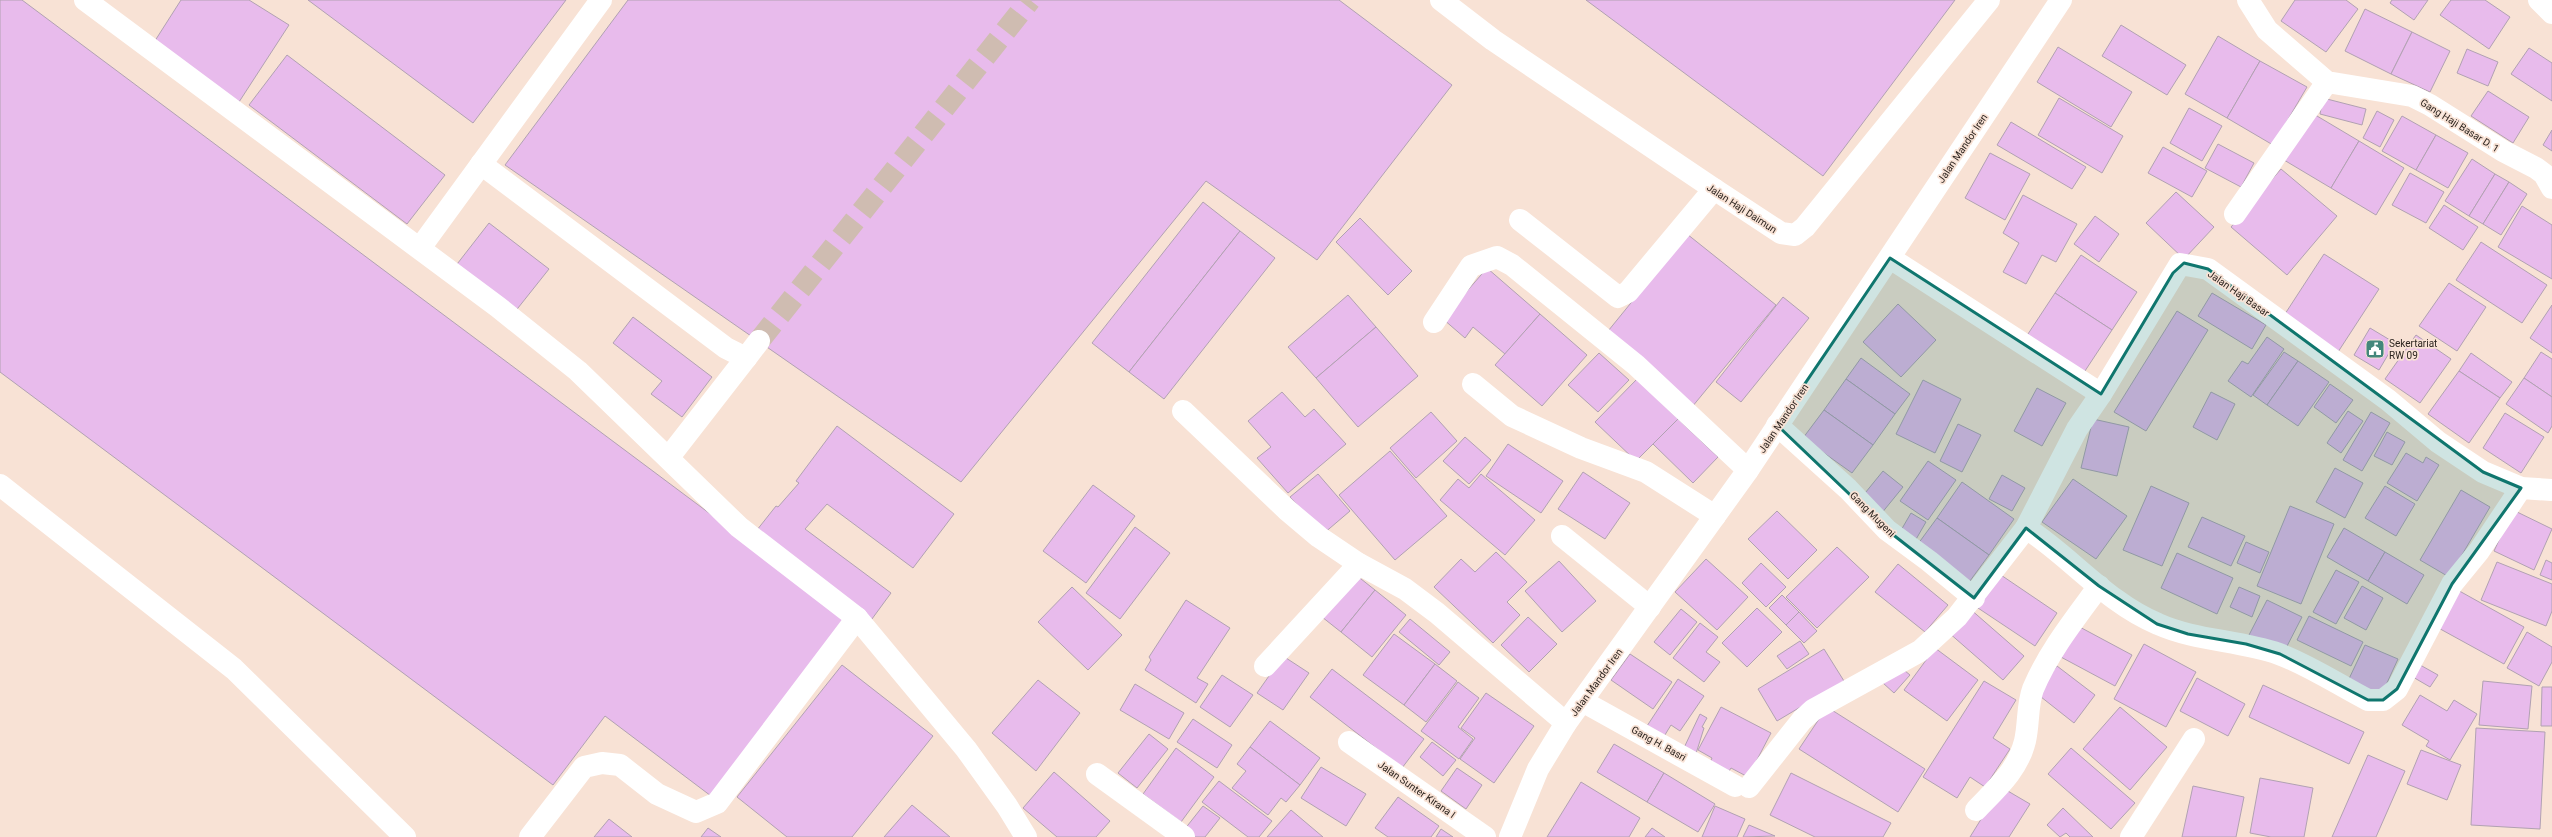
<svg xmlns="http://www.w3.org/2000/svg" width="2552" height="837" font-family="Roboto,sans-serif">
	<style>
		.building { fill: #e8bbec; stroke: #b1a1b2 }
		.lines { fill: none; stroke-linecap: round; stroke-linejoin: round }
		.minor-tunnel { stroke: #cfbcb1; stroke-width: 22; stroke-dasharray: 22 11; stroke-linecap: butt }
		.minor { stroke: #fff; stroke-width: 22 }
		.marked { fill: #0f766e; fill-opacity: 0.2; stroke: #0f766e; stroke-width: 3; stroke-linejoin: round }
		.labels { text-anchor: middle; stroke-width: 3.5; stroke-linejoin: round; paint-order: stroke }
		.street-label { font-size: 10px; fill: #2c241f; stroke: #f8e2d5 }
		.poi-label { font-size: 10px; fill: #2c241f; stroke: #f8e2d5; text-anchor: start }
	</style>
	<rect width="100%" height="100%" fill="#f8e2d5"/>
	<g class="building">
		<polygon points="0,0 22,0 851,619 715,799 605,716 553,785 0,372"/>
		<polygon points="181,0 249,0 289,25 239,102 151,47"/>
		<polygon points="308,0 566,0 473,123"/>
		<polygon points="628,0 1339,0 1452,85 1317,260 1206,181 961,482 505,165"/>
		<polygon points="1586,0 1955,0 1823,176"/>
		<polygon points="2295,0 2346,0 2358,9 2326,52 2281,21"/>
		<polygon points="2392,0 2428,0 2414,20 2390,3"/>
		<polygon points="2451,0 2485,0 2510,17 2489,49 2440,15"/>
		<polygon points="2365,9 2412,32 2391,74 2345,51"/>
		<polygon points="2121,25 2186,65 2167,95 2102,56"/>
		<polygon points="2412,32 2450,51 2430,92 2391,74"/>
		<polygon points="2218,36 2260,61 2227,118 2185,94"/>
		<polygon points="2058,47 2132,92 2111,127 2037,82"/>
		<polygon points="2529,48 2552,63 2552,101 2511,74"/>
		<polygon points="2467,49 2498,62 2488,86 2457,73"/>
		<polygon points="287,55 445,175 407,224 249,105"/>
		<polygon points="2260,61 2307,87 2273,145 2227,118"/>
		<polygon points="2488,91 2529,117 2513,143 2471,116"/>
		<polygon points="2059,98 2123,136 2102,173 2038,135"/>
		<polygon points="2323,98 2366,109 2362,125 2320,114"/>
		<polygon points="2189,108 2222,126 2202,161 2170,143"/>
		<polygon points="2377,111 2394,120 2380,147 2363,138"/>
		<polygon points="2312,113 2359,141 2331,188 2284,160"/>
		<polygon points="2402,116 2436,135 2416,170 2382,151"/>
		<polygon points="2011,122 2086,167 2072,189 1997,145"/>
		<polygon points="2552,130 2552,151 2543,145"/>
		<polygon points="2436,135 2468,153 2448,188 2416,170"/>
		<polygon points="2359,141 2404,168 2376,215 2331,188"/>
		<polygon points="2218,144 2254,163 2241,187 2205,168"/>
		<polygon points="2163,147 2207,171 2192,197 2148,173"/>
		<polygon points="1990,153 2030,174 2005,220 1965,198"/>
		<polygon points="2472,159 2495,174 2469,216 2445,201"/>
		<polygon points="2281,169 2337,216 2287,275 2231,227"/>
		<polygon points="2410,173 2444,192 2426,223 2392,205"/>
		<polygon points="2495,174 2509,182 2483,224 2469,216"/>
		<polygon points="2509,182 2527,194 2501,235 2483,224"/>
		<polygon points="2176,192 2214,227 2184,259 2146,223"/>
		<polygon points="2023,195 2077,224 2056,262 2042,255 2026,284 2003,272 2019,243 2003,233"/>
		<polygon points="1203,202 1240,231 1129,372 1092,343"/>
		<polygon points="2444,205 2478,227 2463,250 2429,228"/>
		<polygon points="2522,206 2552,225 2552,279 2498,247"/>
		<polygon points="2095,216 2119,234 2099,262 2074,244"/>
		<polygon points="1360,218 1412,271 1388,295 1336,242"/>
		<polygon points="489,223 549,269 514,313 454,268"/>
		<polygon points="1240,231 1275,258 1164,399 1129,372"/>
		<polygon points="1687,234 1776,305 1692,407 1604,336"/>
		<polygon points="2481,242 2547,285 2522,323 2456,280"/>
		<polygon points="2324,254 2379,289 2338,352 2283,317"/>
		<polygon points="2081,255 2137,292 2112,330 2055,293"/>
		<polygon points="1487,268 1540,314 1505,354 1473,327 1465,338 1443,319"/>
		<polygon points="2449,283 2486,307 2457,351 2419,326"/>
		<polygon points="2055,293 2112,330 2081,377 2024,340"/>
		<polygon points="2212,293 2266,325 2252,349 2198,316"/>
		<polygon points="1348,295 1376,327 1316,378 1288,347"/>
		<polygon points="1783,297 1809,318 1741,402 1716,382"/>
		<polygon points="1898,304 1936,340 1901,377 1863,342"/>
		<polygon points="2552,305 2552,353 2530,338"/>
		<polygon points="2177,311 2208,330 2146,431 2114,412"/>
		<polygon points="1540,314 1587,355 1542,406 1495,365"/>
		<polygon points="633,317 712,377 682,417 651,394 662,381 613,343"/>
		<polygon points="1376,327 1418,376 1358,427 1316,378"/>
		<polygon points="2370,328 2395,343 2379,370 2354,355"/>
		<polygon points="2416,335 2451,359 2420,403 2385,379"/>
		<polygon points="2267,337 2284,349 2251,397 2228,381 2242,361 2248,364"/>
		<polygon points="2284,352 2298,361 2267,405 2253,395"/>
		<polygon points="2541,352 2552,359 2552,397 2524,378"/>
		<polygon points="1599,353 1629,380 1598,412 1568,385"/>
		<polygon points="2471,353 2512,382 2500,398 2459,371"/>
		<polygon points="1861,358 1910,394 1895,414 1846,379"/>
		<polygon points="2298,361 2329,382 2298,426 2267,405"/>
		<polygon points="2459,371 2500,398 2469,443 2428,414"/>
		<polygon points="2524,378 2552,397 2552,426 2548,433 2506,404"/>
		<polygon points="1637,379 1678,419 1636,461 1595,422"/>
		<polygon points="1846,379 1895,414 1873,445 1824,410"/>
		<polygon points="1923,380 1961,399 1935,453 1896,434"/>
		<polygon points="2330,384 2353,400 2336,423 2314,407"/>
		<polygon points="2037,388 2066,403 2042,446 2014,431"/>
		<polygon points="1282,392 1305,417 1314,409 1346,444 1288,493 1257,458 1271,447 1248,421"/>
		<polygon points="2211,392 2235,404 2217,440 2193,427"/>
		<polygon points="1824,410 1873,445 1852,473 1803,438"/>
		<polygon points="2348,411 2363,421 2341,453 2327,443"/>
		<polygon points="1431,412 1457,441 1416,478 1390,448"/>
		<polygon points="2371,412 2390,423 2362,471 2343,460"/>
		<polygon points="2505,413 2544,437 2521,473 2483,448"/>
		<polygon points="1678,419 1718,457 1693,483 1653,444"/>
		<polygon points="2093,419 2129,427 2117,476 2081,468"/>
		<polygon points="1958,424 1981,435 1962,472 1940,461"/>
		<polygon points="837,426 954,514 913,568 827,504 805,529 891,593 869,623 753,535 776,506 778,507 799,483 796,481"/>
		<polygon points="2387,432 2405,442 2392,465 2374,456"/>
		<polygon points="1465,437 1491,460 1469,484 1443,461"/>
		<polygon points="1508,444 1563,481 1541,513 1486,476"/>
		<polygon points="1390,451 1447,516 1395,560 1339,495"/>
		<polygon points="2406,453 2423,463 2426,457 2439,465 2417,501 2387,483"/>
		<polygon points="1928,461 1956,480 1928,520 1900,501"/>
		<polygon points="2335,468 2363,483 2345,518 2316,502"/>
		<polygon points="1883,471 1903,487 1881,514 1861,498"/>
		<polygon points="1583,472 1630,503 1605,539 1558,509"/>
		<polygon points="1318,474 1350,511 1323,534 1290,497"/>
		<polygon points="1481,474 1535,520 1505,555 1440,500 1458,479 1469,488"/>
		<polygon points="2002,475 2025,488 2012,511 1989,499"/>
		<polygon points="2073,479 2127,516 2096,559 2042,522"/>
		<polygon points="1962,482 2014,519 1989,555 1937,518"/>
		<polygon points="1093,485 1135,516 1086,583 1043,551"/>
		<polygon points="2151,486 2189,503 2162,566 2123,550"/>
		<polygon points="2385,486 2415,504 2396,536 2365,518"/>
		<polygon points="2461,490 2490,507 2449,577 2420,560"/>
		<polygon points="2290,506 2334,524 2301,604 2257,586"/>
		<polygon points="2513,510 2552,529 2534,570 2494,551"/>
		<polygon points="1777,511 1817,550 1788,579 1748,539"/>
		<polygon points="1911,513 1926,522 1915,541 1900,532"/>
		<polygon points="2202,517 2245,536 2231,566 2188,547"/>
		<polygon points="1937,518 1989,555 1967,585 1915,548"/>
		<polygon points="1135,527 1170,553 1120,619 1086,593"/>
		<polygon points="2344,528 2385,552 2368,581 2327,557"/>
		<polygon points="2246,542 2269,552 2260,573 2237,563"/>
		<polygon points="1837,547 1869,577 1817,628 1786,597"/>
		<polygon points="1496,552 1527,582 1507,602 1520,615 1493,643 1434,587 1461,559 1475,572"/>
		<polygon points="2385,552 2424,575 2407,604 2368,581"/>
		<polygon points="2177,553 2233,578 2217,614 2161,588"/>
		<polygon points="1706,559 1748,597 1717,630 1675,592"/>
		<polygon points="2546,560 2552,563 2552,580 2540,575"/>
		<polygon points="1559,561 1596,601 1562,632 1525,591"/>
		<polygon points="2497,562 2552,584 2552,611 2546,626 2481,600"/>
		<polygon points="1761,563 1786,587 1766,607 1742,583"/>
		<polygon points="1898,564 1948,605 1925,632 1875,592"/>
		<polygon points="2336,570 2359,582 2336,624 2313,612"/>
		<polygon points="1995,571 2057,613 2035,646 1972,604"/>
		<polygon points="1356,575 1375,590 1341,632 1322,617"/>
		<polygon points="2362,586 2383,598 2366,630 2344,618"/>
		<polygon points="1072,587 1122,635 1088,670 1038,622"/>
		<polygon points="2239,587 2260,596 2252,617 2230,607"/>
		<polygon points="2454,588 2524,627 2504,664 2433,625"/>
		<polygon points="1375,590 1406,615 1372,657 1341,632"/>
		<polygon points="1782,595 1799,612 1786,625 1769,608"/>
		<polygon points="1186,600 1230,628 1197,678 1208,684 1196,703 1145,670 1151,660 1149,657"/>
		<polygon points="2267,600 2302,617 2284,652 2249,635"/>
		<polygon points="1757,608 1782,632 1747,667 1722,643"/>
		<polygon points="1969,608 2024,656 2003,680 1948,632"/>
		<polygon points="1681,609 1697,622 1670,655 1654,642"/>
		<polygon points="1799,612 1817,631 1804,643 1786,625"/>
		<polygon points="2309,616 2363,642 2351,666 2297,640"/>
		<polygon points="1528,617 1557,644 1529,672 1501,645"/>
		<polygon points="1410,619 1450,652 1439,665 1399,632"/>
		<polygon points="1700,623 1718,637 1706,652 1720,662 1704,682 1673,658"/>
		<polygon points="2076,625 2132,655 2115,686 2059,656"/>
		<polygon points="2527,632 2552,647 2552,662 2539,686 2507,668"/>
		<polygon points="1394,634 1435,664 1404,705 1363,675"/>
		<polygon points="1800,641 1809,654 1787,669 1777,656"/>
		<polygon points="2144,644 2196,672 2166,727 2114,699"/>
		<polygon points="2365,645 2398,659 2380,698 2347,683"/>
		<polygon points="1935,648 1978,680 1947,721 1904,690"/>
		<polygon points="1824,649 1844,681 1777,721 1758,689"/>
		<polygon points="1630,654 1672,682 1653,709 1611,680"/>
		<polygon points="1283,656 1309,673 1283,710 1257,693"/>
		<polygon points="2413,661 2438,675 2430,687 2406,673"/>
		<polygon points="1435,664 1457,681 1426,722 1404,705"/>
		<polygon points="842,665 933,736 852,837 787,837 737,797"/>
		<polygon points="1899,666 1910,675 1894,693 1883,683"/>
		<polygon points="2057,666 2095,695 2074,723 2036,693"/>
		<polygon points="1332,669 1424,739 1402,768 1310,697"/>
		<polygon points="1222,675 1253,695 1230,727 1200,707"/>
		<polygon points="2197,678 2245,704 2228,736 2180,711"/>
		<polygon points="1678,679 1704,696 1680,731 1671,725 1660,743 1643,732"/>
		<polygon points="1038,680 1080,713 1036,771 992,733"/>
		<polygon points="1984,681 2016,700 1993,738 2010,749 1985,787 1970,777 1957,798 1923,777"/>
		<polygon points="2483,681 2532,686 2528,729 2479,725"/>
		<polygon points="1458,682 1479,698 1458,727 1473,739 1459,759 1421,731"/>
		<polygon points="1135,684 1184,713 1169,739 1120,710"/>
		<polygon points="2263,685 2364,732 2349,764 2249,717"/>
		<polygon points="2542,687 2552,687 2552,726 2541,726"/>
		<polygon points="1486,693 1534,726 1494,783 1460,759 1475,738 1461,728"/>
		<polygon points="2420,695 2447,711 2454,700 2477,714 2450,760 2426,746 2429,741 2402,725"/>
		<polygon points="1721,707 1771,733 1748,777 1731,768 1726,776 1708,767 1712,758 1698,750"/>
		<polygon points="1827,707 1925,769 1898,812 1799,749"/>
		<polygon points="2120,707 2167,747 2130,790 2083,749"/>
		<polygon points="1700,714 1707,718 1702,727 1704,728 1694,760 1682,752"/>
		<polygon points="1193,719 1232,745 1217,768 1177,742"/>
		<polygon points="1270,721 1320,758 1300,785 1250,747"/>
		<polygon points="2476,728 2545,732 2540,829 2471,825"/>
		<polygon points="1149,734 1168,749 1137,788 1118,773"/>
		<polygon points="1432,742 1456,760 1443,776 1420,757"/>
		<polygon points="1614,744 1664,773 1647,802 1597,772"/>
		<polygon points="1250,747 1300,785 1286,802 1281,798 1268,815 1232,788 1246,771 1237,764"/>
		<polygon points="1176,748 1214,777 1181,822 1143,794"/>
		<polygon points="2071,748 2135,803 2111,829 2048,774"/>
		<polygon points="2421,750 2461,765 2447,800 2407,784"/>
		<polygon points="2368,755 2405,771 2376,837 2332,837"/>
		<polygon points="1321,767 1366,794 1346,826 1301,798"/>
		<polygon points="1457,768 1482,785 1466,809 1441,791"/>
		<polygon points="1054,772 1110,821 1096,837 1057,837 1023,808"/>
		<polygon points="1664,773 1715,804 1698,832 1647,802"/>
		<polygon points="1791,773 1891,823 1883,837 1815,837 1770,815"/>
		<polygon points="2260,778 2313,788 2304,837 2271,837 2250,833"/>
		<polygon points="1219,781 1272,821 1259,837 1248,837 1202,802"/>
		<polygon points="1581,782 1640,818 1629,837 1547,837"/>
		<polygon points="2193,786 2244,797 2236,837 2182,837"/>
		<polygon points="2001,787 2030,804 2009,837 1970,837"/>
		<polygon points="1398,797 1439,826 1431,837 1388,837 1375,828"/>
		<polygon points="912,805 950,837 884,837"/>
		<polygon points="1203,806 1220,818 1205,837 1194,837 1184,830"/>
		<polygon points="1715,806 1745,819 1737,837 1702,837"/>
		<polygon points="2063,808 2093,837 2070,837 2066,833 2060,837 2047,825"/>
		<polygon points="1291,810 1323,837 1267,837"/>
		<polygon points="609,819 632,837 594,837"/>
		<polygon points="1749,825 1775,836 1743,837"/>
		<polygon points="708,828 721,837 701,837"/>
		<polygon points="1652,828 1665,837 1645,837"/>
		<polygon points="1441,829 1453,837 1436,837"/>
	</g>
	<g class="lines">
		<polyline class="minor-tunnel" points="759,341 1030,0"/>
		<g class="minor">
			<polyline points="85,0 498,307 578,371 739,527 857,618 966,749 1007,806 1026,837"/>
			<polyline points="1441,0 1493,40 1714,189 1781,233 1795,235 1805,227 1989,0"/>
			<polyline points="2248,0 2267,30 2327,82 2412,96 2430,105 2503,151 2536,168 2544,174 2552,188"/>
			<polyline points="2539,0 2552,13"/>
			<polyline points="481,164 726,348 746,358 669,457"/>
			<polyline points="2235,214 2327,82"/>
			<polyline points="1520,220 1618,297 1628,292 1714,189"/>
			<polyline points="420,248 601,0"/>
			<polyline points="1890,258 2101,394 2180,264 2208,269 2388,400 2438,442 2483,472 2521,488 2552,490"/>
			<polyline points="1434,322 1471,266 1497,257 1512,265 1636,365 1748,470"/>
			<polyline points="746,358 759,341"/>
			<polyline points="1473,384 1512,416 1581,448 1646,472 1715,516"/>
			<polyline points="1183,411 1287,510 1319,537 1359,564 1405,589 1437,613 1566,723"/>
			<polyline points="1777,425 1848,489 1887,530 1929,561 1974,598"/>
			<polyline points="0,485 234,669 405,837"/>
			<path d="M2026,528c45,29 81,75 132,96 38,17 81,16 121,30 30,11 60,31 89,46h15l14,-11 55,-105 27,-33 42,-63"/>
			<polyline points="1562,536 1650,607"/>
			<polyline points="1265,666 1359,564"/>
			<polyline points="1582,701 1735,786"/>
			<polyline points="1349,742 1485,837"/>
			<polyline points="1097,774 1184,837"/>
			<polyline points="1749,787 1802,720 1813,710 1920,651 1957,617 2026,528 2077,429 2101,394"/>
			<path d="M1976,810c20,-21 42,-40 49,-69 4,-17 2,-36 8,-52 16,-38 42,-70 66,-103"/>
			<polyline points="530,837 584,767 602,763 620,765 657,794 696,812 717,803 857,618"/>
			<polyline points="1510,837 1538,769 1566,723 1748,470 2061,0"/>
			<polyline points="2131,837 2194,739"/>
		</g>
	</g>
	<path class="marked" d="M1890,258l211,136 72,-121 11,-10 24,6 275,203 38,16 -69,96 -55,105 -14,11h-15l-88,-46 -34,-10 -58,-10 -31,-10 -58,-38 -73,-58 -52,70 -87,-68 -110,-105z"/>
	<defs>
		<g id="civic-square" transform="scale(1)"><rect x="-9" y="-9" width="18" height="18" rx="4" fill="#43877b" stroke="#f8e2d5"/><path d="M-.6-6.5H3V-4.5H.6V-3L4-1V1h2V6H-6V1h2V-1L-.6-3ZM-1.2 2.5V6h2.4V2.5Z" fill="#fff"/></g>
	</defs>
	<g fill-rule="evenodd">
		<use href="#civic-square" x="2375" y="349"/>
	</g>
	<g class="labels">
		<g class="street-label">
			<text transform="translate(2460 125) rotate(32)" y="4">Gang Haji Basar D. 1</text>
			<text transform="translate(1962 148) rotate(-56)" y="4">Jalan Mandor Iren</text>
			<text transform="translate(1742 208) rotate(33)" y="4">Jalan Haji Daimun</text>
			<text transform="translate(2239 293) rotate(35)" y="4">Jalan Haji Basar</text>
			<text transform="translate(1783 418) rotate(-56)" y="4">Jalan Mandor Iren</text>
			<text transform="translate(1873 514) rotate(45)" y="4">Gang Mugeni</text>
			<text transform="translate(1596 682) rotate(-54)" y="4">Jalan Mandor Iren</text>
			<text transform="translate(1659 743) rotate(29)" y="4">Gang H. Basri</text>
			<text transform="translate(1417 789) rotate(35)" y="4">Jalan Sunter Kirana I</text>
		</g>
		<g class="poi-label">
			<text x="2389" y="347">Sekertariat<tspan x="2389" dy="12">RW 09</tspan></text>
		</g>
	</g>
</svg>
